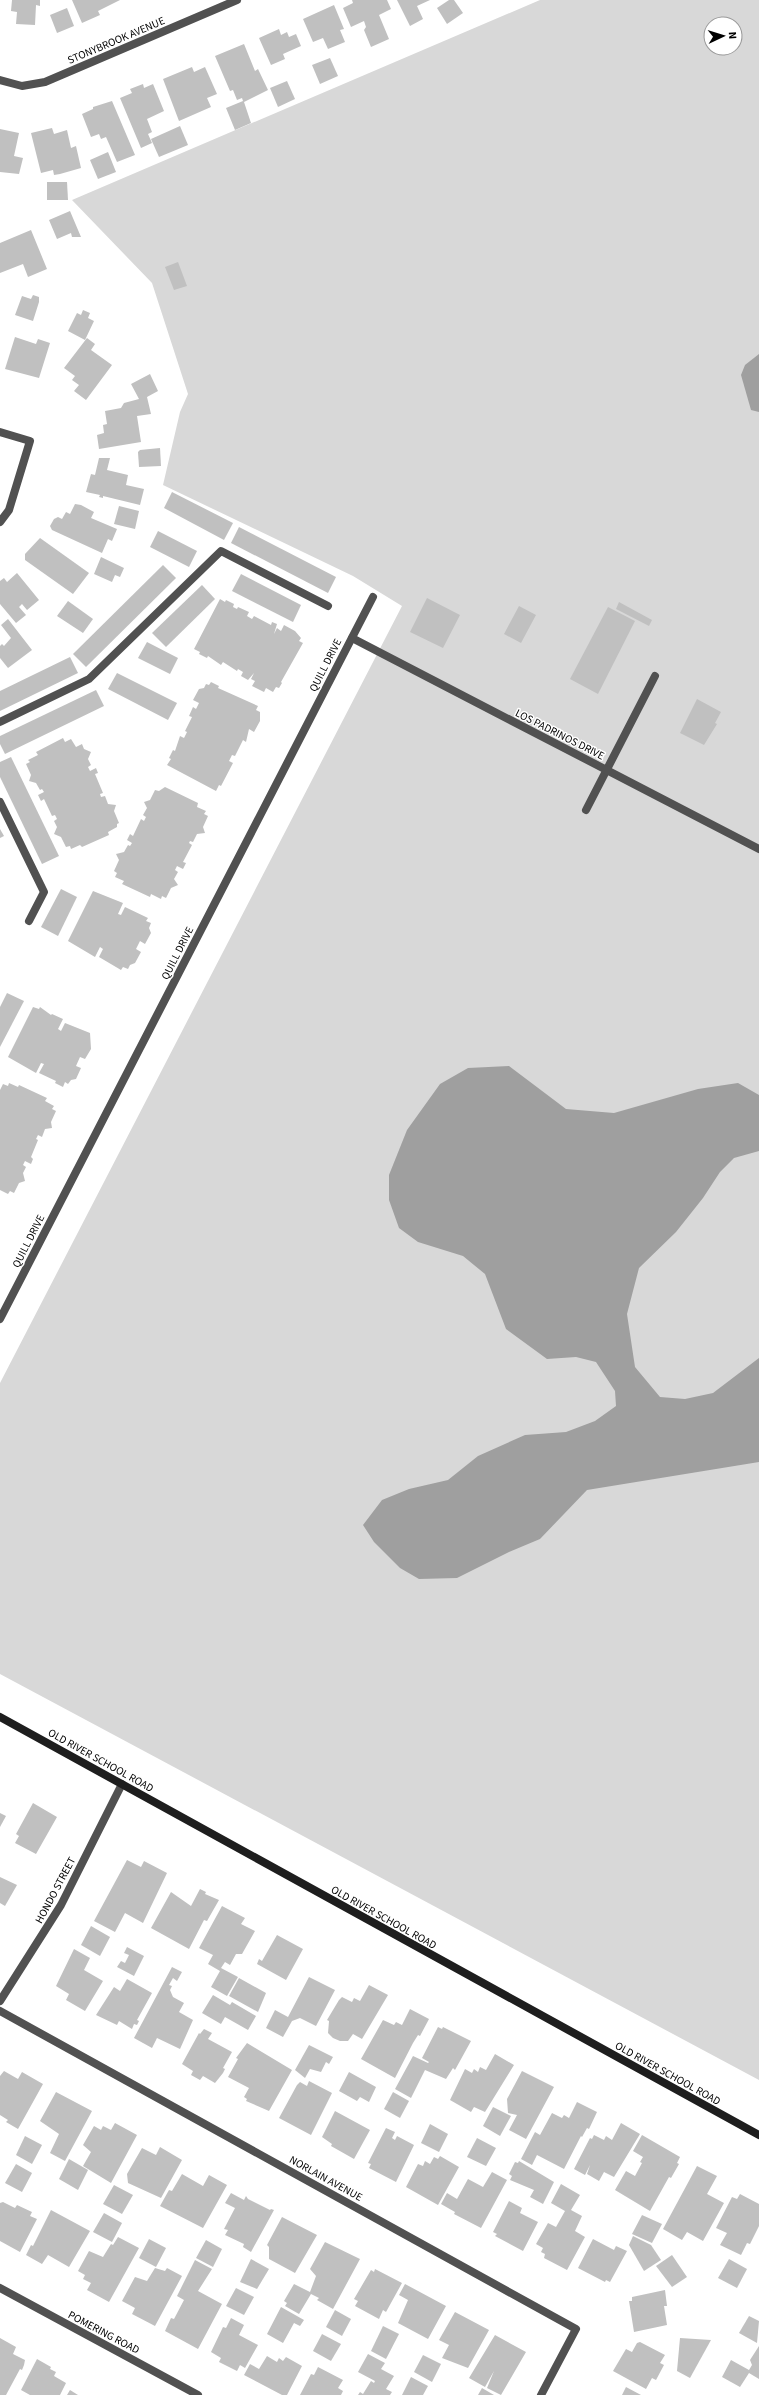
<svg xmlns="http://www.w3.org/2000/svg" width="759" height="2395" font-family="'Source Sans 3',sans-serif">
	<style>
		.green { fill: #d8d8d8; fill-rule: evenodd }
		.water { fill: #9f9f9f }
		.building { fill: #c0c0c0 }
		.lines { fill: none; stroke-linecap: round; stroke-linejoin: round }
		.lane { stroke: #515151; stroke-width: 8 }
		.street { stroke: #515151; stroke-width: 8 }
		.secondary { stroke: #1e1e1e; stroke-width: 8 }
		.labels { text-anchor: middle; stroke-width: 3; stroke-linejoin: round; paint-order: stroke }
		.street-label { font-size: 11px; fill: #000; stroke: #fff }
	</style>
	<rect width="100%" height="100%" fill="#fff"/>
	<path class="green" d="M540,0h219v2080l-759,-406v-291l402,-777 -49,-30 -190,-91 17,-73 8,-18 -36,-111 -80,-83zM711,24h24v24h-24z"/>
	<g class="water">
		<polygon points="759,354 759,412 751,410 741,375 745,365"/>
		<polygon points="509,1066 566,1109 614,1113 698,1089 738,1083 759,1095 759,1151 734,1158 720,1172 703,1198 676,1232 639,1268 627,1314 635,1367 660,1397 685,1399 713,1393 759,1358 759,1462 587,1490 540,1539 509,1552 457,1578 419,1579 400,1568 374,1542 363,1525 382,1500 409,1489 448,1480 478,1456 525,1435 566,1432 595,1421 616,1406 615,1391 596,1362 576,1357 547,1359 506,1329 485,1274 463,1256 418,1242 399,1228 389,1200 389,1175 407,1130 440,1084 468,1068"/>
	</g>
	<g class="building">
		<polygon points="12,0 40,0 40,6 36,5 35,25 16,24 17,12 11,11"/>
		<polygon points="72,0 120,0 98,11 100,15 82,23"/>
		<polygon points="352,0 387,0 391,9 379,15 389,39 371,47 364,30 366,27 364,21 351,27 343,8 353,3"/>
		<polygon points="397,0 430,0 417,6 423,19 410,26"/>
		<polygon points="449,0 454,0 463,13 447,24 437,8"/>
		<polygon points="334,5 344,29 340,30 345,42 328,49 323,38 313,42 303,19"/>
		<polygon points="67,8 74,26 57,33 50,15"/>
		<polygon points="279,29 281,35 287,32 289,37 296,34 301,46 283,54 285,59 271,65 259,38"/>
		<polygon points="244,44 255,71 258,69 268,90 244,102 251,123 235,130 226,108 243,101 242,98 237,100 233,90 230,91 215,56"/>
		<polygon points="330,58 338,76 320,84 312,65"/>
		<polygon points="192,67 194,72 205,67 217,94 207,98 211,107 179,121 163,79"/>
		<polygon points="287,81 295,99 278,107 270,88"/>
		<polygon points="143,84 144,88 153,84 164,111 147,119 152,132 148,134 152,143 141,148 120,98 132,93 130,89"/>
		<polygon points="112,101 135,155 117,162 106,137 101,139 99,134 91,137 82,114 93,109 93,107"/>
		<polygon points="180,126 188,145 159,157 151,139"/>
		<polygon points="52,128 54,134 67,130 71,148 76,146 81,168 60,174 54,175 53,170 41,173 31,133"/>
		<polygon points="0,129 19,133 14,156 23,158 19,174 0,172"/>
		<polygon points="108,152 116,172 98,179 90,160"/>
		<polygon points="47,182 67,182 68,200 47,200"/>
		<polygon points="70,211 81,237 72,237 71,233 57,239 49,220"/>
		<polygon points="31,230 47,269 28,277 23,264 0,273 0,243"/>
		<polygon points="178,262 187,286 174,290 165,267"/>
		<polygon points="33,295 39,297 39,302 33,321 15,315 22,296 31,299"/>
		<polygon points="83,310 90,313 88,318 94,321 85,340 68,331 77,313 81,315"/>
		<polygon points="15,337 36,344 38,339 50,343 39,378 5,369"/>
		<polygon points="87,338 95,344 91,350 112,365 86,400 74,391 79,385 72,380 75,376 64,368"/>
		<polygon points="150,374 158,391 147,397 151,414 137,416 141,442 99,449 97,435 104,433 103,425 107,424 105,411 121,408 124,403 139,399 131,384"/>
		<polygon points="160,448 161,466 139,467 138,452 140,450"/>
		<polygon points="99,458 110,458 107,470 128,475 126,485 144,489 140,505 103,496 103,498 99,497 100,495 86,492 91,474 95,475"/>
		<polygon points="172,492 233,523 224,540 164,508"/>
		<polygon points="75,504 81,505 94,512 91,518 117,529 112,541 108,539 102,553 52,530 50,526 54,519 58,517 62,519 66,512 70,514"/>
		<polygon points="119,506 139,511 135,529 114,524"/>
		<polygon points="239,527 336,577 328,593 231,543"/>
		<polygon points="158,531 197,551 189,567 150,547"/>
		<polygon points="40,538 89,573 73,594 25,560 25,554"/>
		<polygon points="101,557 124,568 120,577 115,575 112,582 94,574"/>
		<polygon points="163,565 176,578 86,667 73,654"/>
		<polygon points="17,573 39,600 27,610 22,604 19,607 26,615 16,623 0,604 0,581 4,578 7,582"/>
		<polygon points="241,574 301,605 293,622 232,591"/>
		<polygon points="202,585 215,599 166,647 152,633"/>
		<polygon points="427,598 460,615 443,648 410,632"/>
		<polygon points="220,599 225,602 226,600 234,604 233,607 237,609 238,607 249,612 247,616 252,619 254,616 271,625 272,622 277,624 274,634 277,628 281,631 284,625 295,631 301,638 299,641 303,643 281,682 282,683 279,688 276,687 273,692 266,688 264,692 252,686 255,681 251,679 254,673 248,680 241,676 243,672 238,669 237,671 223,662 221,665 208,656 207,658 199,654 200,652 194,649"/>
		<polygon points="68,601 93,619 83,633 57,616"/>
		<polygon points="619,602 652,620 649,626 616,609"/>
		<polygon points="519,606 536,615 521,643 504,634"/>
		<polygon points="608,607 635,621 598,694 570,679"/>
		<polygon points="8,619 32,650 8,668 0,658 0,646 2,644 4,646 11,638 1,625"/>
		<polygon points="147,642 178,658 170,674 138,658"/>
		<polygon points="70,657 78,673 0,711 0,691"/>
		<polygon points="117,673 177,703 168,720 108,689"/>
		<polygon points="211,682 219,686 218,688 258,706 256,710 260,712 260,721 254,732 249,729 246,742 243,740 235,756 232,755 229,761 233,763 221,786 219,785 216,791 167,765 171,759 169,758 173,750 175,751 180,736 184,738 187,732 185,731 192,717 189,716 193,707 196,709 199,703 193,700 199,689 204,688 206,684 209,685"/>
		<polygon points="96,690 104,706 5,754 0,744 0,736"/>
		<polygon points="697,699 721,712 715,723 717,724 704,745 680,733"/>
		<polygon points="63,738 65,742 71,739 76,747 82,744 84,749 91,752 88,759 91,765 88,767 90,771 96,768 98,773 95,774 103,793 100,794 101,797 105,796 108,804 116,805 114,811 119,823 117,824 117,827 108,832 109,835 82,847 80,845 71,849 70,846 66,847 61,837 54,834 57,827 54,821 57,819 55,815 52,816 44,799 41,801 38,795 44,792 42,789 40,790 36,783 29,781 31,775 26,764 30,762 28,760 38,755 36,752"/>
		<polygon points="11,757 59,856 42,864 0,777 0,762"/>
		<polygon points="165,787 198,803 197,807 206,811 204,814 208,816 203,827 205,833 197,834 193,842 190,841 189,843 192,845 183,862 186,863 183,869 177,866 175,870 178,872 174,879 178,885 171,888 166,898 162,896 161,899 151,894 150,897 122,884 124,881 115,877 117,873 114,871 119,860 116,854 124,852 128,845 130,846 132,843 127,840 130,834 133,836 141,819 144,821 146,817 143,815 147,808 144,802 150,800 155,790 159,791"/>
		<polygon points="0,829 4,836 0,838"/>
		<polygon points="61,889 77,897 58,936 41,927"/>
		<polygon points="93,891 123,903 118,914 121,915 125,907 148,918 146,921 151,923 149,928 151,933 145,944 140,941 136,949 141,952 135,963 130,965 128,969 123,967 121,970 99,957 103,949 100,947 95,957 68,941"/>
		<polygon points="7,993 24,1001 0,1047 0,1007"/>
		<polygon points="33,1007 39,1009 40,1007 51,1015 52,1014 63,1019 58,1029 61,1031 65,1023 90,1033 91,1049 85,1059 80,1057 76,1066 81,1068 76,1079 71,1080 68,1084 65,1082 63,1087 55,1083 56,1081 39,1073 44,1064 41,1063 36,1073 8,1057"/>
		<polygon points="9,1083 18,1087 19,1085 47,1098 45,1101 54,1106 52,1109 56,1111 51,1122 52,1128 45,1129 42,1137 38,1135 36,1139 38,1140 31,1157 33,1159 31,1164 25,1161 23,1165 26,1167 23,1173 25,1181 19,1183 14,1193 10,1191 8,1194 0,1190 0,1090 3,1084 8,1086"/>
		<polygon points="33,1803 57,1817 36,1854 15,1843 19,1836 16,1834"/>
		<polygon points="0,1813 6,1816 0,1827"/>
		<polygon points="127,1860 141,1867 144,1861 167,1873 143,1923 125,1913 115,1932 94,1921"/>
		<polygon points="0,1877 17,1885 5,1906 0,1903"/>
		<polygon points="200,1889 206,1892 205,1894 219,1900 207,1921 204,1920 189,1949 151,1928 171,1892 191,1906"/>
		<polygon points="222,1906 245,1918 241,1924 255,1931 242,1954 236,1954 230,1965 225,1962 221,1968 238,1977 227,1996 211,1987 220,1971 208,1964 213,1955 199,1948"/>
		<polygon points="91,1926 110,1937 100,1956 81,1945"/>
		<polygon points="277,1935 303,1949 286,1980 257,1964 259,1959 262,1961"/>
		<polygon points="127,1947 144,1956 134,1976 117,1967 121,1961 125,1963 129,1955 124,1953"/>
		<polygon points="74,1949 90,1958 84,1970 103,1981 85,2011 66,2000 69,1994 56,1986"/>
		<polygon points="172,1967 182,1972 177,1981 173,1978 169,1985 172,1986 170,1990 173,1997 184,2003 179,2012 193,2020 180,2049 157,2038 152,2048 134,2038"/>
		<polygon points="309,1977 335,1990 316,2026 300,2018 292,2021 283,2037 266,2028 275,2010 288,2017"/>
		<polygon points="239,1978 266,1993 258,2012 229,1996"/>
		<polygon points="127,1979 152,1993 137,2020 139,2021 137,2025 134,2024 132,2029 119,2021 117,2025 96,2015 114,1987 120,1991"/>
		<polygon points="369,1985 388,1995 362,2039 353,2034 348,2041 340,2041 333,2038 328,2033 329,2021 327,2020 339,2000 342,1997 352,2002 354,1998 360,2001"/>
		<polygon points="213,1995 230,2005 232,2002 256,2016 248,2030 225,2017 221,2024 202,2013"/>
		<polygon points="410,2009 429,2019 420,2036 418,2035 413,2043 395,2078 361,2059 383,2020 394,2025 396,2022 402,2025"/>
		<polygon points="438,2027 442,2029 443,2027 471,2041 455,2070 453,2068 446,2079 425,2070 411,2098 395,2089 413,2056 428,2063 429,2062 422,2058"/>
		<polygon points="204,2029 212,2033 208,2039 232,2052 223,2068 225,2069 223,2073 215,2083 203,2076 200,2080 191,2075 193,2071 182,2064 199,2033 200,2034"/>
		<polygon points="247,2043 292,2070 269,2111 246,2101 247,2099 244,2097 249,2088 228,2077 238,2059 236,2058"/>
		<polygon points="309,2045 333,2057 329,2064 326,2062 321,2072 310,2069 305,2078 295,2070"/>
		<polygon points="495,2054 514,2065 485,2112 474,2107 471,2112 450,2100 465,2069 472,2073 474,2069 478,2072 480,2067 486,2070"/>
		<polygon points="4,2071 18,2079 22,2072 43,2084 18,2129 6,2122 8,2120 0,2115 0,2076"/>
		<polygon points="522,2071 554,2087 526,2139 509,2130 517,2115 508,2113 507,2099"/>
		<polygon points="349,2072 376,2087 369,2102 360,2097 357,2101 339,2091"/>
		<polygon points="309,2081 332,2093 311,2135 279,2118 297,2085 300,2082 307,2086"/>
		<polygon points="56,2092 92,2111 65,2161 50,2153 59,2134 40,2121"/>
		<polygon points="393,2092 409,2101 400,2118 384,2109"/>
		<polygon points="577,2102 597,2112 589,2129 587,2128 582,2137 581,2136 564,2169 537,2155 532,2165 521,2159 535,2132 540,2135 552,2113 562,2118 564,2115 569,2118"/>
		<polygon points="493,2107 511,2116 500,2136 483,2126"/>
		<polygon points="335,2111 370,2130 354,2159 331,2146 332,2144 322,2137"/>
		<polygon points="115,2123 137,2135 111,2183 83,2166 91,2152 83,2145 94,2126 101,2130 103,2126 111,2130"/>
		<polygon points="621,2123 640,2134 614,2177 604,2172 599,2181 587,2174 590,2165 585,2175 574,2169 590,2138 592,2139 594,2135 604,2140 606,2136 612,2140"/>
		<polygon points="430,2124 448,2134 439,2152 421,2143"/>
		<polygon points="386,2128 395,2132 392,2138 395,2140 397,2136 414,2145 396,2182 369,2168 371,2164 368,2163"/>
		<polygon points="642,2135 680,2157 677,2163 679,2164 671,2178 669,2177 650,2211 615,2190 626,2171 635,2176 642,2163 640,2162 643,2157 633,2151"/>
		<polygon points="25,2136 42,2145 32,2164 16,2155"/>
		<polygon points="477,2138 496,2148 486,2166 467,2157"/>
		<polygon points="160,2147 182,2160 161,2198 128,2183 127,2174 142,2148 156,2155"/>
		<polygon points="440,2156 459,2167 438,2205 406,2187 418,2164 423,2166 425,2161 430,2164 434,2157 438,2159"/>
		<polygon points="69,2159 88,2170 78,2190 59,2179"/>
		<polygon points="519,2161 554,2182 543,2204 530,2197 534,2190 510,2180 512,2176 509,2174 515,2162 518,2163"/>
		<polygon points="16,2164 32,2173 22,2192 5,2183"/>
		<polygon points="697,2166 717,2176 707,2194 724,2203 703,2241 687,2232 682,2240 663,2229"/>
		<polygon points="492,2172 507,2180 481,2228 454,2214 455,2212 441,2204 447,2193 457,2199 468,2179 483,2187"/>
		<polygon points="182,2174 203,2186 209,2175 227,2185 203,2228 160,2206 169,2190 172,2191"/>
		<polygon points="561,2184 580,2195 571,2210 582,2216 575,2231 585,2237 567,2270 544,2258 545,2254 541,2252 543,2248 536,2244 548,2223 556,2227 565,2211 551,2203"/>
		<polygon points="114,2185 133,2195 122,2214 103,2204"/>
		<polygon points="231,2193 244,2200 246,2196 248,2199 270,2210 271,2209 274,2210 251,2252 243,2247 244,2244 225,2235 228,2230 224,2229 235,2208 225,2203"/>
		<polygon points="740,2194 759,2204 759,2226 750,2244 747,2243 741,2255 720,2245 727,2233 716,2228 732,2197 737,2199"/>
		<polygon points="509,2201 522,2208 520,2213 538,2222 523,2251 495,2236 497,2234 493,2232"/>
		<polygon points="3,2202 15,2208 17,2205 32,2212 30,2216 37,2219 20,2252 0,2241 0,2203"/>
		<polygon points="51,2210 90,2231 69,2267 48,2255 42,2264 26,2255 31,2245 33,2246"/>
		<polygon points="104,2213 122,2223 112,2242 93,2232"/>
		<polygon points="642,2215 662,2224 652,2243 632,2234"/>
		<polygon points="282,2217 317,2235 295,2273 269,2259 269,2247 267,2245"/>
		<polygon points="633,2236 651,2245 661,2260 644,2271 629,2245"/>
		<polygon points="118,2237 139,2248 109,2302 87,2290 91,2283 83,2279 85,2275 78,2271 89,2251 103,2257 111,2244 113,2245"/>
		<polygon points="149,2239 166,2248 156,2267 139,2258"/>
		<polygon points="593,2239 614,2250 616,2246 627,2251 610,2282 606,2280 605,2282 578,2268"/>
		<polygon points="206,2240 222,2249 213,2267 196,2258"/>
		<polygon points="325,2242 360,2259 333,2309 317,2300 319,2298 311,2294 299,2314 285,2306 287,2303 284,2301 294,2284 310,2292 316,2276 310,2269"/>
		<polygon points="672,2255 687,2277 672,2287 656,2266"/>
		<polygon points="251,2259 269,2269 257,2289 240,2282"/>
		<polygon points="729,2259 747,2269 737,2288 718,2278"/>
		<polygon points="195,2260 212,2269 198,2291 222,2304 198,2349 165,2331 171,2318 174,2319 184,2300 177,2296"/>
		<polygon points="155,2268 165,2271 167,2268 182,2276 155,2326 132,2314 135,2308 122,2301 135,2277 147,2281"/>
		<polygon points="375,2269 402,2283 386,2312 383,2310 379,2319 355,2306 358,2301 354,2299 371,2270 374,2272"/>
		<polygon points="405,2284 446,2306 428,2339 398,2323 408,2300 399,2295"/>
		<polygon points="236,2288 254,2297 244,2315 226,2306"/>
		<polygon points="665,2290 667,2306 664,2306 667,2325 634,2332 629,2301 632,2301 632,2297"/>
		<polygon points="281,2307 304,2320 300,2326 294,2323 283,2343 267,2334"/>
		<polygon points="335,2310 351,2319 342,2336 326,2327"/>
		<polygon points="455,2312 489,2330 468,2368 442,2358 449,2345 439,2340"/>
		<polygon points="749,2316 759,2321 757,2343 739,2333"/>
		<polygon points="231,2318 244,2325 239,2335 258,2345 245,2368 240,2365 237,2371 219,2362 221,2358 211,2352 223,2327 226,2328"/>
		<polygon points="383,2326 399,2334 386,2359 371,2351"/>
		<polygon points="322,2334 341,2344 331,2361 313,2351"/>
		<polygon points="495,2335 526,2352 501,2395 487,2388 494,2371 485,2387 469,2378"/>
		<polygon points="0,2338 16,2347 13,2354 25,2360 24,2365 22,2370 20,2369 6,2395 0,2395"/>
		<polygon points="680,2338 711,2340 690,2378 677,2371"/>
		<polygon points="640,2342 665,2355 660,2363 664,2365 656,2380 652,2378 646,2389 613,2371 626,2349 632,2352 637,2343"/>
		<polygon points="759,2346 759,2379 749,2373 740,2387 722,2377 731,2360 749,2370 752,2365 750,2360"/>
		<polygon points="368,2354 385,2363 381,2369 394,2376 386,2389 392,2392 390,2395 358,2395 360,2392 363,2394 371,2381 374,2383 375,2381 358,2372"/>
		<polygon points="423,2355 441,2364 432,2382 414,2372"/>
		<polygon points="267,2356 277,2362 279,2358 283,2361 286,2357 302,2366 287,2395 282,2395 244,2375 250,2364 259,2369"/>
		<polygon points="37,2359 51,2367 50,2369 56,2372 54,2376 66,2383 60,2395 30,2395 21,2390"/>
		<polygon points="318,2367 343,2380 338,2388 343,2391 341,2395 300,2395 311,2374 314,2375"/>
		<polygon points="411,2377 428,2386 423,2395 402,2395"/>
		<polygon points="626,2387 641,2395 622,2395"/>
		<polygon points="482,2388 494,2395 478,2395"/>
		<polygon points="70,2390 78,2395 67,2395"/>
	</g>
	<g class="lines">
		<g class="lane">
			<polyline points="0,722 89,679 221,551 328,606"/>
			<polyline points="0,802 44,892 29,921"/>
			<polyline points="586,810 655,676"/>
		</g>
		<g class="street">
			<polyline points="0,80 22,86 45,82 237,0"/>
			<polyline points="0,432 30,441 9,510 0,522"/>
			<polyline points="352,638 759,849"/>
			<polyline points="0,1319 373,597"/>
			<polyline points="0,2001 61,1905 122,1784"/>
			<polyline points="0,2011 576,2329 541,2395"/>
			<polyline points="0,2288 198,2395"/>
		</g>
		<polyline class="secondary" points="0,1717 759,2135"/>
	</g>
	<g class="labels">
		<g class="street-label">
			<text transform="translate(116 40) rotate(-23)" y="4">STONYBROOK AVENUE</text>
			<text transform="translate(325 665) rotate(-63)" y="4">QUILL DRIVE</text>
			<text transform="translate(560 734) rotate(27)" y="4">LOS PADRINOS DRIVE</text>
			<text transform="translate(177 953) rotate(-63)" y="4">QUILL DRIVE</text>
			<text transform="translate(28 1241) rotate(-63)" y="4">QUILL DRIVE</text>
			<text transform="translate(101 1760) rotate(29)" y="4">OLD RIVER SCHOOL ROAD</text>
			<text transform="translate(55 1890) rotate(-62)" y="4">HONDO STREET</text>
			<text transform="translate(384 1917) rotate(29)" y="4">OLD RIVER SCHOOL ROAD</text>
			<text transform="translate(668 2073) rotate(29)" y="4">OLD RIVER SCHOOL ROAD</text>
			<text transform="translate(326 2178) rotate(29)" y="4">NORLAIN AVENUE</text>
			<text transform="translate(104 2332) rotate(28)" y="4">POMERING ROAD</text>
		</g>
	</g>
	<g transform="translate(723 36) rotate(86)"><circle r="19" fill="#ffffff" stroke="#999999"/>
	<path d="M0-3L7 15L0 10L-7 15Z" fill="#000000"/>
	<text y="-6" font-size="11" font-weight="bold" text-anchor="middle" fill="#000000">N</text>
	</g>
</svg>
